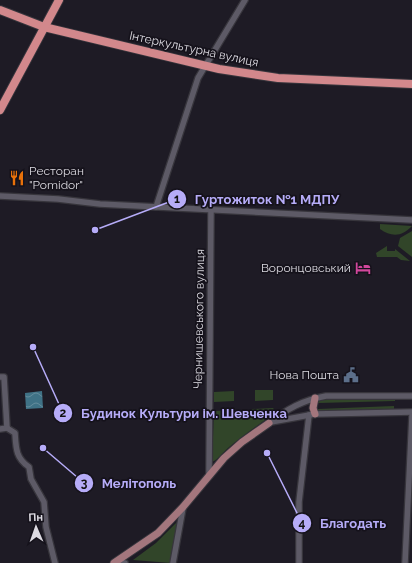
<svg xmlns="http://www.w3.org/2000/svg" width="412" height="563" font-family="Raleway,sans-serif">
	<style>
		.park { fill: #314529 }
		.water { fill: url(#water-waves) }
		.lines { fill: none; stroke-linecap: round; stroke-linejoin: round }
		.minor-casing { stroke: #37353c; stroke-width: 8 }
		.major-casing { stroke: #37353c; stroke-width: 9 }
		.highway-casing { stroke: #37353c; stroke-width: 10 }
		.minor { stroke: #5d5a66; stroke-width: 5.5 }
		.major { stroke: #a3767d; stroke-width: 7 }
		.highway { stroke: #d2888c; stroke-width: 8 }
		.labels { text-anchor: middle; stroke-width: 3.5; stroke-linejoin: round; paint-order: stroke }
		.street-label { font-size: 12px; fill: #dcdae1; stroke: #15121b }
		.poi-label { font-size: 12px; fill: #dcdae1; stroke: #15121b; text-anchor: end }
		.leader { fill: none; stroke: #b6acf8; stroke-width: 1.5 }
		.callout-dot { fill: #b6acf8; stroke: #15121b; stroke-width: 1.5 }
		.mark-label { font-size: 12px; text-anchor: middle; font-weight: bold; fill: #111 }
		.callout-label { font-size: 13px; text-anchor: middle; font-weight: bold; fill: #b6acf8; stroke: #15121b; stroke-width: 3.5; stroke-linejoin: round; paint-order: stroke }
	</style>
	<defs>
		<pattern id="water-waves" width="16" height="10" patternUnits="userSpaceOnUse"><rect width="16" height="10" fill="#3f7286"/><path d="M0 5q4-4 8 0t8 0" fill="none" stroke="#638c9c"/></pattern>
	</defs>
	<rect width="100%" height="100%" fill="#1e1b25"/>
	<g class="park">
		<path d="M380,224l32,2c-10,11 -21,11 -32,3z"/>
		<polygon points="412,231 412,257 398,246 400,238"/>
		<polygon points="387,246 387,251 395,251 395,249 410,261 401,260 397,257 377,257 376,253"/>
		<polygon points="255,390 273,390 273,400 255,401"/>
		<polygon points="234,391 234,401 214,402 214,392"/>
		<polygon points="395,399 395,401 318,403 318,400"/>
		<polygon points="394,406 394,409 318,411 318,409"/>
		<path d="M273,408l3,4c-16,12 -33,23 -48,36 -6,5 -9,11 -16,14l2,-51 20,-1 9,5 7,-3 2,-3z"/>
		<polygon points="177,522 171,563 133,560 156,543"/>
	</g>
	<polygon class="water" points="42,391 43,408 26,409 25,393"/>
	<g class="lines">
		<g class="minor-casing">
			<g id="minor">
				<polyline points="0,196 58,199 100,204 412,220"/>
				<polyline points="156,207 198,78 245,0"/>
				<polyline points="0,377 4,377 7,428 0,429"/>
				<polyline points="271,422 315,414 412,412"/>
				<path d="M269,423c18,-14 34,-23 57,-27h86"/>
				<path d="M7,428l8,5c1,16 1,25 14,34l2,12 13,23 2,25 9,36"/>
				<polyline points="209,476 211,210"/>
				<polyline points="117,562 125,563"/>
				<polyline points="173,563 183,508"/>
				<polyline points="299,563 299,502 309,415"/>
				<polyline points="405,563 412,416"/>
			</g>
		</g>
		<g class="major-casing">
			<g id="major">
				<polyline points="315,398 313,408 315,414"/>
				<polyline points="114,563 158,533 183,507 224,458 242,442 269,423"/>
			</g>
		</g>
		<g class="highway-casing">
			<g id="highway">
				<polyline points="0,10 44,27 219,69 278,78 412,84"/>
				<polyline points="0,110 59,0"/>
			</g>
		</g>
		<use href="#minor" class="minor"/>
		<use href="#major" class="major"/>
		<use href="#highway" class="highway"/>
	</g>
	<defs>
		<g id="restaurant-bare" transform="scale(1.2)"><path d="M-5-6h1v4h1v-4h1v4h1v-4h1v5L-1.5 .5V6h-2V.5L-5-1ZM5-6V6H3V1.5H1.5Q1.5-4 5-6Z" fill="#e8710a" stroke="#15121b" stroke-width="2.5" paint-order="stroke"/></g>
		<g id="hotel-bare" transform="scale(1.2)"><path d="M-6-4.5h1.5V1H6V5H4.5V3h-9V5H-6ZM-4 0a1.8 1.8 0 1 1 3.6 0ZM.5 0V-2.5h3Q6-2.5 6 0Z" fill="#d1479c" stroke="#15121b" stroke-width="2.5" paint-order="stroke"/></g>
		<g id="civic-bare" transform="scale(1.2)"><path d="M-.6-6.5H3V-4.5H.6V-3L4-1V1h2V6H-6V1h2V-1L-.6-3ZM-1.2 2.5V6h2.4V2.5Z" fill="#5c6f8a" stroke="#15121b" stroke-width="2.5" paint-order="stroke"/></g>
	</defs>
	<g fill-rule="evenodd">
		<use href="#restaurant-bare" x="17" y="178"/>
		<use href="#hotel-bare" x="363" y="268"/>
		<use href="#civic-bare" x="351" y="375"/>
	</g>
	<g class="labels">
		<g class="street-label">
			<text transform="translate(194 49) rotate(12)" y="4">Інтеркультурна вулиця</text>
			<text transform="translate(199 319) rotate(-89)" y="4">Чернишевського вулиця</text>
		</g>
		<g class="poi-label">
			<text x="29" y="175" text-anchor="start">Ресторан<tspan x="29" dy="14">"Pomidor"</tspan></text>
			<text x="351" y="272">Воронцовський</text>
			<text x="339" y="379">Нова Пошта</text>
		</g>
	</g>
	<path class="leader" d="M95 230L177 199M33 347L63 413M43 448L84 483M267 453L302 523"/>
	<g class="callout-dot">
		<circle cx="95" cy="230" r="4"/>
		<circle cx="33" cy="347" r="4"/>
		<circle cx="43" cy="448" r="4"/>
		<circle cx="267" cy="453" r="4"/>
		<circle cx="177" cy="199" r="10"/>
		<circle cx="63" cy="413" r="10"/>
		<circle cx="84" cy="483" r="10"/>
		<circle cx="302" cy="523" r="10"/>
	</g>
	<g class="mark-label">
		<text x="177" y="203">1</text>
		<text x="63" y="417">2</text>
		<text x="84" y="487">3</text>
		<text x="302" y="527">4</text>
	</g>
	<g class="callout-label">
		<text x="267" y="204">Гуртожиток №1 МДПУ</text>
		<text x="184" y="418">Будинок Культури ім. Шевченка</text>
		<text x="139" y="488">Мелітополь</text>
		<text x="353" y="528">Благодать</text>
	</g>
	<g transform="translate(36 527) rotate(358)" stroke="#15121b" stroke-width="3" paint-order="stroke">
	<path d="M0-3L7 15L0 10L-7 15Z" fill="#dcdae1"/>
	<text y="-6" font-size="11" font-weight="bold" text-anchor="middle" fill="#dcdae1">Пн</text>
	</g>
</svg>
